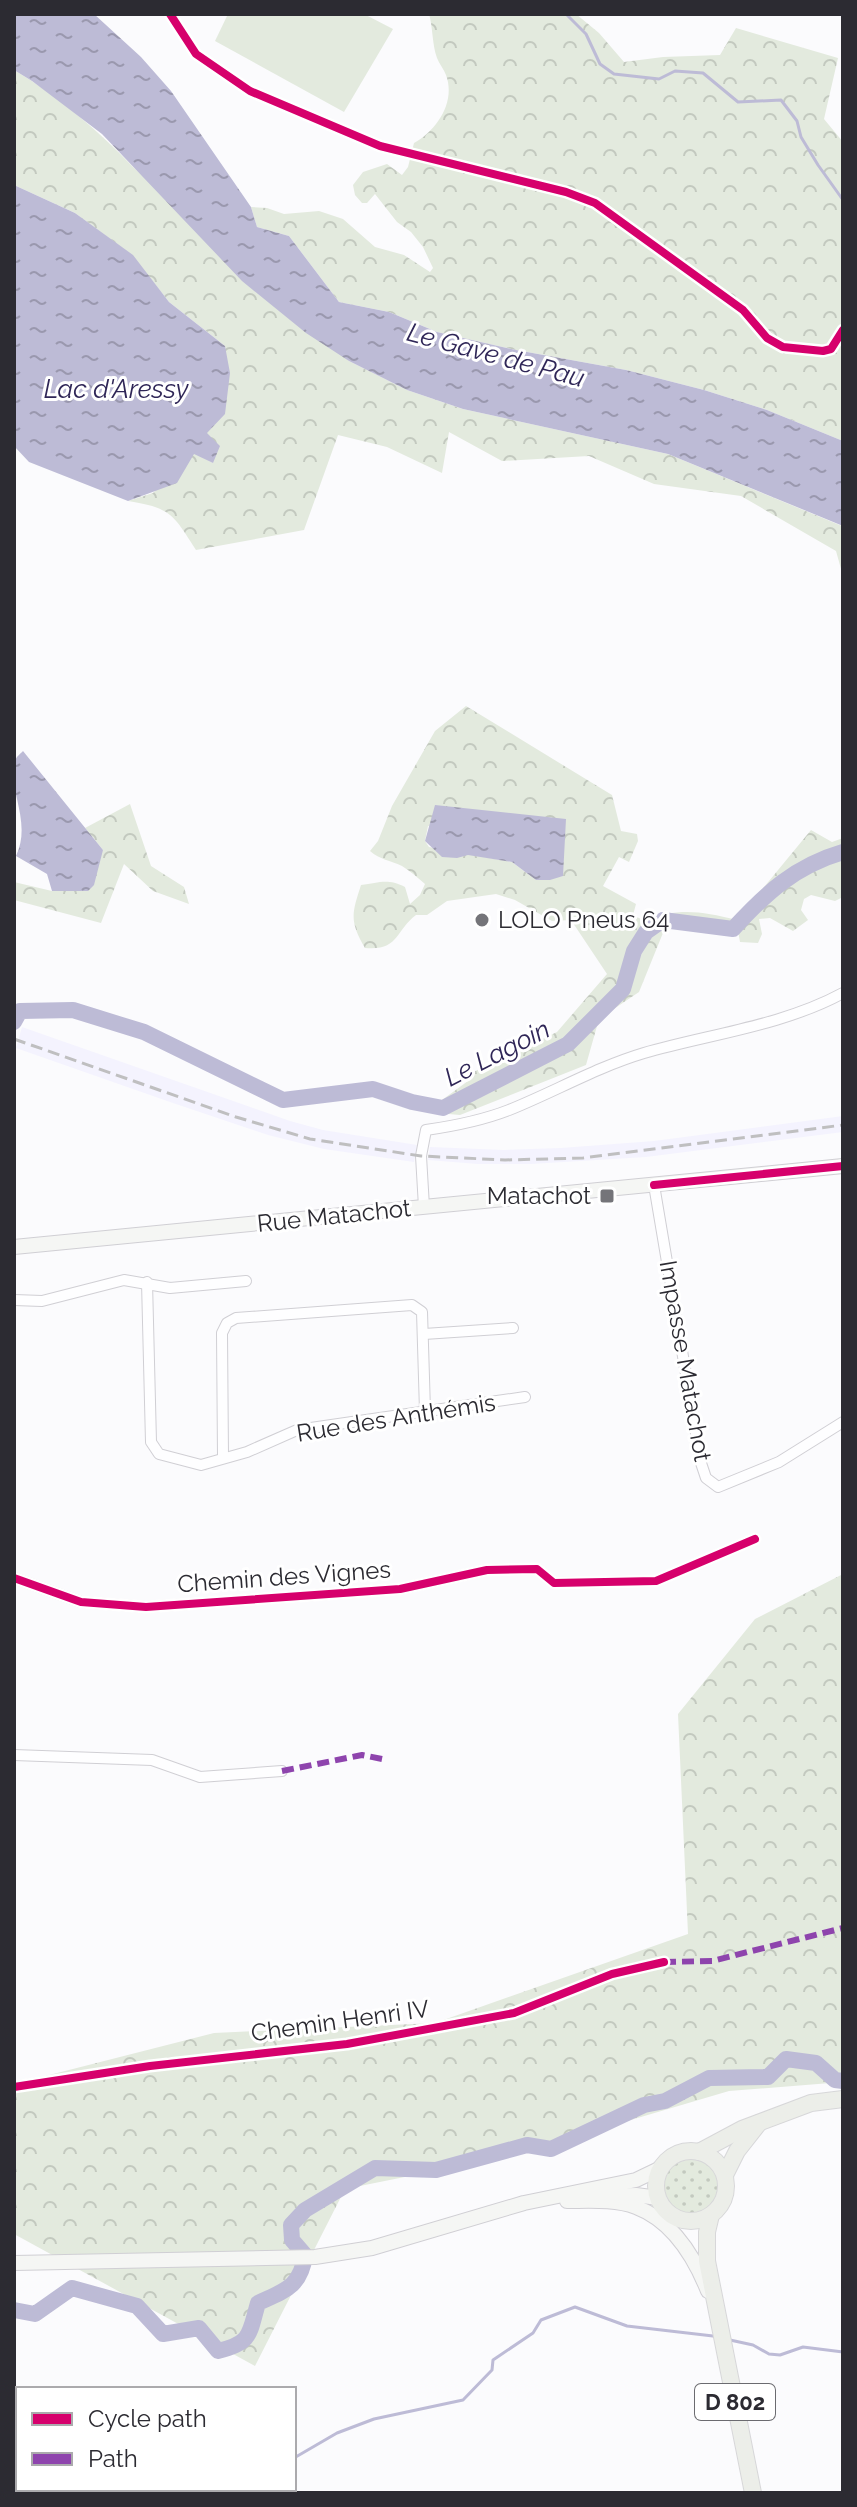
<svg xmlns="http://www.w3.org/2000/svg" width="857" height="2507" font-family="Raleway,sans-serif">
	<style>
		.built { fill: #f4f3fe }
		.grass { fill: url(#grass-dots) }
		.forest { fill: url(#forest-crowns); fill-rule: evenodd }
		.park { fill: #e3eade }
		.water { fill: url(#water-ripples) }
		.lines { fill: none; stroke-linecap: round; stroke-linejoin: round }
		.stream { stroke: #bdbbd6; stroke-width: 3 }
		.river { stroke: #bdbbd6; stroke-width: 16 }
		.street-casing { stroke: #d0cfd4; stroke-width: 12 }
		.secondary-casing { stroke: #d0cfd4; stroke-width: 16 }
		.primary-casing { stroke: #d7d7d9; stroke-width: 18 }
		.street { stroke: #fefeff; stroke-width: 10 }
		.secondary { stroke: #f5f6f4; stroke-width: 14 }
		.primary { stroke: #eceee9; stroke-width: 16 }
		.rail { stroke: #bfbfc0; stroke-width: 3; stroke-dasharray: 12 6; stroke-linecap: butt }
		.quiet { stroke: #8e44ad; stroke-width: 6; stroke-dasharray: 12 6; stroke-linecap: butt }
		.cycleway-casing { stroke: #fff; stroke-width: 13 }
		.cycleway { stroke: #d6006c; stroke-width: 8 }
		.poi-dot { fill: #747479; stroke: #fff; stroke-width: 3 }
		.labels { text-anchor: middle; stroke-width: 6; stroke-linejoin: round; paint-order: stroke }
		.shield { fill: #fff; stroke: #6b6b70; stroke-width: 2 }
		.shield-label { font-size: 22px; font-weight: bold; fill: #2c2b32 }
		.poi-label { font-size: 24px; fill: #2c2b32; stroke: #fff; text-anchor: start }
		.street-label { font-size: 24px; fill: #2c2b32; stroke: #fff }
		.water-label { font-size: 26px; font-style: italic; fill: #2f2657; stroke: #fff }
	</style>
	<defs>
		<pattern id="grass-dots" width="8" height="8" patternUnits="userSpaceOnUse" patternTransform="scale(2)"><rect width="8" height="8" fill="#e3eade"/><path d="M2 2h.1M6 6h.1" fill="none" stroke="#c3c9bf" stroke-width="1.8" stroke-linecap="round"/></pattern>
		<pattern id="forest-crowns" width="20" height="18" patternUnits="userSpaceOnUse" patternTransform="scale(2)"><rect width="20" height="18" fill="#e3eade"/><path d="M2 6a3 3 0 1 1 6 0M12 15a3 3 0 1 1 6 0" fill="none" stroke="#c3c9bf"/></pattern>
		<pattern id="water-ripples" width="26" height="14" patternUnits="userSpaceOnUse" patternTransform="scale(2)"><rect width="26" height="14" fill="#bdbbd6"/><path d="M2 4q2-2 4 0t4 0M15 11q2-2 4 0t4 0" fill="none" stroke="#9a98ae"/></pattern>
	</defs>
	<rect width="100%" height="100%" fill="#fbfbfd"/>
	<g class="built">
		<polygon points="22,1027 290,1121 323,1130 417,1145 414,1162 324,1149 268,1135 170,1102 16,1048"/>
		<polygon points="843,1116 843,1132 646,1157 531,1164 478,1164 428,1160 430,1147 504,1150 561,1148 654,1141"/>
	</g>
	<circle class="grass" cx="692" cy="2186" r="30"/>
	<g class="forest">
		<path d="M429,14h147l23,19 25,29 39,-5 57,-2 16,-27 102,30 -14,61 19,23v299l-76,-31 -63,-20 -78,-20 -110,-20 -79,-18 -48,-20 -50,-10 -50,-66 -32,-9 -6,-20 16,1 17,6 35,-3 24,8 32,28 29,8 26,17 3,-4 -10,-21 -12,-15 -14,-10 -22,-28 -8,9h-5l-7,-8 -2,-10 10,-13 24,-8 15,11 6,-8 6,-24c23,-13 42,-41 32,-68 -2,-6 -7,-11 -9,-17 -5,-14 -4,-30 -8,-44z"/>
		<path d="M14,70c44,26 84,60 119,97l216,194 58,29 56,19 205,45 174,72 1,50 -7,-25 -95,-55 -87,-12 -65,-28 -87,5 -53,-29 -7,41 -55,-26 -49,-12 -34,95 -108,20c-23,-36 -25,-42 -68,-49l25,-8 41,-40 19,10 -7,-30 19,-87 -56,-44 -37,-47 -57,-42 -61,-28z"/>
		<path d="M466,706l146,89 9,36 16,3 1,7 -9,21 -10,-5 -16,29 33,18 -3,11 10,5c37,-12 57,-9 94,0l74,-90 21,12 11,-4v59l-8,4 -24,-6 -7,4 -3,11 7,10 -15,11 -23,-13 -11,1 3,15 -4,9 -18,-1 -4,-22 -50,8h-21l-26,64 -40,27 -13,46 -126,50 -23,-2 5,-13 26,-19 1,-7 88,-42 50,-58 -36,-54 -19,1 -37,-21 -19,-6 -49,7 -20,14h-11c-21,16 -17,36 -51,33 -16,-27 -13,-35 -4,-63 18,-2 26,-7 44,2l5,17 10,-9 5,-11c-8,-7 -15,-13 -23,-18 -12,-6 -22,-6 -32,-15l8,-10 14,-35 43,-75zM428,826l135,50 -27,4 -24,-18 -83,-15 -4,-6z"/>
		<polygon points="130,804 151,866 184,887 189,904 153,891 124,864 101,923 14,900 14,882 52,891 103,850 85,828"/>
		<polygon points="843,1574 843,2082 729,2091 509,2156 345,2189 255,2366 14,2234 14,2084 214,2033 435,2023 688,1934 678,1714 755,1619"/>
	</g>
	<polygon class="park" points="228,14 364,14 393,29 344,112 215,41"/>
	<g class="water">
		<polygon points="14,14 94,14 141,57 171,91 251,207 257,227 289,236 339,302 389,312 437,332 516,350 626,370 704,390 767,410 843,441 843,526 668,454 463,409 407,390 349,361 306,333 242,281 102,134 32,81 14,70"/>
		<polygon points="14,185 75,213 133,255 169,302 225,346 230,373 225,414 207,433 220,446 213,463 194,454 177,483 128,501 29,462 14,446"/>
		<path d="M23,751l80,99 -9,35 -6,6h-36l-5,-17 -31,-18c17,-35 -11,-72 -1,-95 1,-4 5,-7 8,-10z"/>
		<polygon points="435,805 566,819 563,876 550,880 536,880 512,862 468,855 457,858 442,857 425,841"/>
	</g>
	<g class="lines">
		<g class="stream">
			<polyline points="566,14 586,34 600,64 614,74 659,79 675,71 703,73 738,102 781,100 797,121 801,137 818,165 843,200"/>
			<polyline points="730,2340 753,2345 769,2354 780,2355 803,2347 843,2352"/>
			<polyline points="294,2458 337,2433 374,2419 463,2400 492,2370 493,2360 533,2333 541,2320 575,2307 627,2326 713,2336"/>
		</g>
		<g class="river">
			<path d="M14,1022l6,-11 53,-1 71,22 139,68 90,-11 39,13 31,6 125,-64 55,-55 11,-38 12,-19 17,-12 70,9c33,-36 62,-63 110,-77"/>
			<path d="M14,2310l21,4 37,-26 65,18 26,28 36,-6 19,23c34,-8 31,-17 40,-48 26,-12 43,-16 47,-48l-13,-15 -1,-15 14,-15 70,-42 61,2 91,-25 24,4 93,-44 21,-4 44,-23 59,-1 18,-18 30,4 19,17 8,1"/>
		</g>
		<g class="street-casing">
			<g id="street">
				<polyline points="654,1185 701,1463 706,1478 718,1487 779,1462 843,1422"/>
				<path d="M424,1207l-3,-51 5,-26c28,-4 55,-9 83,-20 45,-18 88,-43 135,-57 66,-19 138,-27 199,-60"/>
				<polyline points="147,1282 151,1442 159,1454 201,1465 247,1452 297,1430 525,1397"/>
				<polyline points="14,1300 42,1301 124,1280 170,1288 246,1281"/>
				<polyline points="424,1334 513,1328"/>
				<polyline points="223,1457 222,1333 227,1323 236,1318 412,1305 422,1312 425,1411"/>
				<polyline points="14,1578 81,1602 146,1607 400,1589 487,1570 537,1569 554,1583 656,1581 755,1539"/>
				<polyline points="14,1755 152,1760 200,1777 282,1771"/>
				<polyline points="14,2087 150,2066 347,2044 514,2013 612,1974 664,1962"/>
			</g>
		</g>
		<g class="secondary-casing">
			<g id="secondary">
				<polyline points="14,1247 843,1166"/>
				<polyline points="608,2196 636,2195 658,2198"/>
				<path d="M567,2201c22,0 48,-2 69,6 37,14 58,49 72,84"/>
				<polyline points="14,2263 315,2257 372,2248 524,2203 636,2180 661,2168"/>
			</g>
		</g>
		<g class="primary-casing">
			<g id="primary">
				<circle cx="691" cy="2186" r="35"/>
				<polyline points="699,2152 742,2129 811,2103 843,2099"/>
				<polyline points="725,2175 737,2151 759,2123"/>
				<polyline points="711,2215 707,2232 707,2261 753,2493"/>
			</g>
		</g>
		<use href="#street" class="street"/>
		<use href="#secondary" class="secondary"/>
		<use href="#primary" class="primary"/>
		<polyline class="rail" points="14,1039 236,1117 310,1139 421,1156 505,1160 583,1158 843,1125"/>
		<g class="quiet">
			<polyline points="282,1771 362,1755 387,1760"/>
			<polyline points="664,1962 712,1961 843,1928"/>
		</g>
		<g class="cycleway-casing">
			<g id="cycleway">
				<polyline points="170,14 196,54 250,91 380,146 566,192 595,203 743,310 767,338 783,347 823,351 831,349 843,330"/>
				<polyline points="654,1185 843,1166"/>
				<polyline points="14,1578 81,1602 146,1607 400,1589 487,1570 537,1569 554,1583 656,1581 755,1539"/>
				<polyline points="14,2087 150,2066 347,2044 514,2013 612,1974 664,1962"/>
			</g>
		</g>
		<use href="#cycleway" class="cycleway"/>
	</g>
	<g class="poi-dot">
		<circle cx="482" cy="920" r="8"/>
		<rect x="599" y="1188" width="16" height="16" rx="4"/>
	</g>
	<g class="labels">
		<rect class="shield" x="695" y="2384" width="80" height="36" rx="6"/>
		<g class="shield-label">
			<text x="735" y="2410">D 802</text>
		</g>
		<g class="poi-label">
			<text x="498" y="928">LOLO Pneus 64</text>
			<text x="591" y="1204" text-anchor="end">Matachot</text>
		</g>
		<g class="street-label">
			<text transform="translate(334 1216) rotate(-6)" y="8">Rue Matachot</text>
			<text transform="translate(685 1361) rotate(80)" y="8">Impasse Matachot</text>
			<text transform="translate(396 1418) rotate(-9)" y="8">Rue des Anthémis</text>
			<text transform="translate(284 1577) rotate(-4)" y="8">Chemin des Vignes</text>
			<text transform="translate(340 2021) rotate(-8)" y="8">Chemin Henri IV</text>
		</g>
		<g class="water-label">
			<text transform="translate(496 355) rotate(15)" y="9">Le Gave de Pau</text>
			<text x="116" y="398">Lac d'Aressy</text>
			<text transform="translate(497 1053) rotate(-27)" y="9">Le Lagoin</text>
		</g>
	</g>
	<rect width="857" height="2507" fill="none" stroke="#2c2b32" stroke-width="32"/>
	<rect x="16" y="2387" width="280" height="104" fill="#ffffff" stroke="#abaaad" stroke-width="2"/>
	<rect x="32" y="2413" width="40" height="12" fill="#d6006c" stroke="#abaaad" stroke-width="2"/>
	<text x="88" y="2427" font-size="24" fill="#2c2b32">Cycle path</text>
	<rect x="32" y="2453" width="40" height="12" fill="#8e44ad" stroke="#abaaad" stroke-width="2"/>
	<text x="88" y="2467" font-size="24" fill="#2c2b32">Path</text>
</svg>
